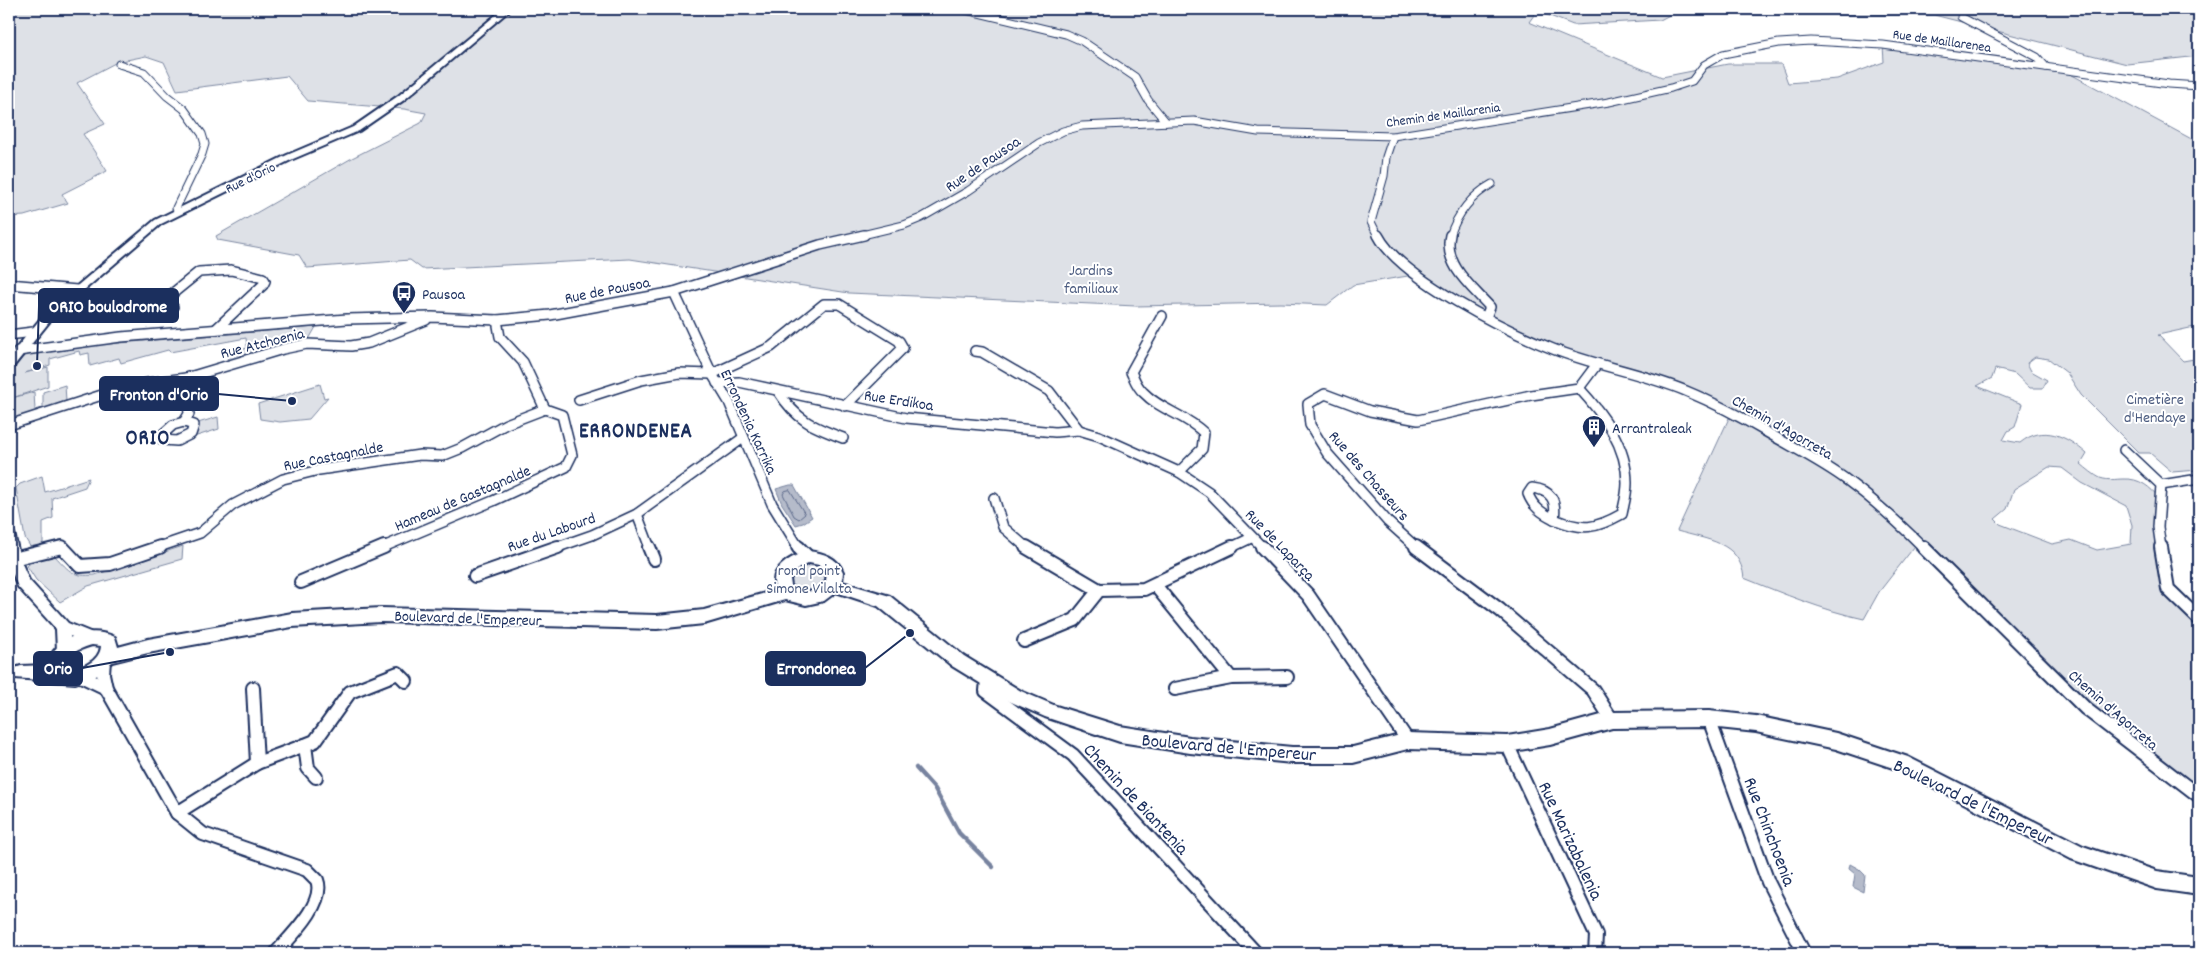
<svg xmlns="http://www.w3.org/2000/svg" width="2208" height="962" font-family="Dekko,sans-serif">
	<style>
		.green { fill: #dee1e7; stroke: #7c88a2; fill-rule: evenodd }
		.water { fill: #b5bbca; stroke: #77839f }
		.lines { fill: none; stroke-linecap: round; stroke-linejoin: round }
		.shore { stroke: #596789; stroke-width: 1 }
		.stream { stroke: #77839f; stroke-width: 4.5 }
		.minor-far2-casing { stroke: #1b2f5e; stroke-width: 9 }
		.minor-far1-casing { stroke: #1b2f5e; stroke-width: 12 }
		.minor-casing { stroke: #1b2f5e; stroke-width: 16 }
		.tertiary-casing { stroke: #1b2f5e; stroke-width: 4 }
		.secondary-casing { stroke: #1b2f5e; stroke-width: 4 }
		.minor-far2 { stroke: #fff; stroke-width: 7 }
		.minor-far1 { stroke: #fff; stroke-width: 9 }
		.minor { stroke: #fff; stroke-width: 12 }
		.tertiary { fill: #fff; fill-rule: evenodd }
		.secondary { fill: #fff; fill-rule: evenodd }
		.labels { text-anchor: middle; stroke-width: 4; stroke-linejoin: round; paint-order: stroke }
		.far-street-label { font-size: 14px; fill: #1b2f5e; stroke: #fff }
		.street-label { font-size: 16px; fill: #1b2f5e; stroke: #fff }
		.park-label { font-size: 16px; fill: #4c5c80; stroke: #fff }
		.poi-label { font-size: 16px; fill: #1b2f5e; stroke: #fff; text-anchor: start }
		.near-street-label { font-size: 19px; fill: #1b2f5e; stroke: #fff }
		.district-label { font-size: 21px; font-weight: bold; letter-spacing: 1px; fill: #1b2f5e; stroke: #fff }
		.leader { fill: none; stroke: #1b2f5e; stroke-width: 2 }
		.callout-dot { fill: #1b2f5e; stroke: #fff; stroke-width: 2 }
		.callout { fill: #1b2f5e; stroke: #1b2f5e; stroke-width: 2 }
		.callout-label { font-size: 18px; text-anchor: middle; font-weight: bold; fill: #fff }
	</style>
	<rect width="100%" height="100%" fill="#fff"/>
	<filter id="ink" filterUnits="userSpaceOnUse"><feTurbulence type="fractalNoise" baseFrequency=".02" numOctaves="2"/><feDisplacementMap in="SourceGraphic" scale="10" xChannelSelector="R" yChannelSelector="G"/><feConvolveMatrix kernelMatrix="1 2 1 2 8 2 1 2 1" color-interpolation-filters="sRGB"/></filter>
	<g filter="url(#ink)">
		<g class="green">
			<path d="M9,9h1667l3,1 -19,10 -87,5 -36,-14 -8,11 133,55 66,-13h53l7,19 49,-4 47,-17 -1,-17 178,24 138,74v183l-41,9 25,26 16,-3v112l-27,2 -22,-19h-11l-58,-58 -14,-22 -18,-14 -14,-2 -8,6 4,8 16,9 -4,8h-13l-15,-14 -20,-5 -3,9 -15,8 45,18 -7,23 -7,4 -5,9 17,3c23,-19 47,-7 67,11l-6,10c6,5 13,11 19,14 9,3 15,1 23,1 17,-1 27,8 37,20l-2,28 10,62 31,30v177l-113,-87 -168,-167 -39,50 -15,27c-42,-9 -80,-25 -120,-41 -4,-37 -37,-38 -67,-47l52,-113 43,21 74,45 68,54 -34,-32 -33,-26 -45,-28 -68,-39 -49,-23 -132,-41 -67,-32 -78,-41 -55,9 -26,20 -46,-2 -145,3 -287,-13 -219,-34 -208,10 -12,-9 -103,8 -8,-13 -81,-15 -2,-4 136,-78 69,-35 5,-10 -22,-4 -96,-8 -21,-25 -110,14 -13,-28 -18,-6 -29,6 -40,21 28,41 -22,10 24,37 -45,23 6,9 -44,13 -15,1zM2049,467l13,1 20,15 44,23 6,19 -1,19 -34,6 -26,-10 -19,4 -52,-20 -5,-5 12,-10 7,-20z"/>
			<polygon points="1721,9 2192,9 2199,13 2199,56 2127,64 1934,15 1740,15"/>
			<polygon points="316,327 308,341 227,362 228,354 247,348 246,338 170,352 168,350 121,363 119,358 90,366 89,353 80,355 79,351 50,359 50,365 25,373 48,367 48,386 12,398 34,392 35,410 43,408 43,392 65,385 66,401 9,422 9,376 23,357 31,354 82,346"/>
			<polygon points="320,384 324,398 328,397 309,419 280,422 260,419 258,404"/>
			<polygon points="218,417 219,429 184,440 198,427 198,423"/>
			<polygon points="42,476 45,492 89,478 85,487 52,498 53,518 43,522 43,543 40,546 31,548 25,538 16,488 20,484"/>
			<path d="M183,546l-1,13 -94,27 -28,16 -24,-22 -9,-14c8,-8 17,-10 28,-10 15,16 18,21 40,19z"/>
			<polygon points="796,561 832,564 824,593 787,593 787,568"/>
		</g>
		<g class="water">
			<polygon points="790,485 794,485 812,517 803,523 796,525 782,504 776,489"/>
			<polygon points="1850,864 1859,869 1865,875 1863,892 1853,887 1855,874 1849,869"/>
		</g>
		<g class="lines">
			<polygon class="shore" points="790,490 805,514 799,519 794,516 783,494 785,491"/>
			<polyline class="stream" points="916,768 935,789 959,833 993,867"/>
			<g class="minor-far2-casing">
				<g id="minor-far2">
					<polyline points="962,9 1066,34 1082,41 1135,77 1148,100 1166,122"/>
					<polyline points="1961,17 2037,57 2046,67"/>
					<polyline points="119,64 144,72 167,96 184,109 202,134 205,144 202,154 176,208 177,211"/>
					<polyline points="858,236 904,225 921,218 968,191 1039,143 1063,131 1082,126 1194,121 1258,132 1393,136 1609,102 1671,88 1692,81 1704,65 1723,54 1779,43 1811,41 1883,45 2169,84 2199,86"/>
					<polyline points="1378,236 1371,222 1384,176 1386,157 1393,136"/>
					<path d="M1450,236c7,-22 22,-41 42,-52"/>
				</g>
			</g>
			<g class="minor-far1-casing">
				<g id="minor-far1">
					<path d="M1378,235c22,43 129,96 175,114 43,17 90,24 133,42 29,12 57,27 84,43 26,15 54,29 78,47 27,20 52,43 76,67"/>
					<path d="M1450,235c-7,30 22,52 40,72l-4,10"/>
					<polyline points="9,284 77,290"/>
					<polyline points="674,292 712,374 729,402 772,504 799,548"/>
					<polyline points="173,307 162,305 162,302 199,272 231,270 263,278 265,281 263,285 216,329"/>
					<path d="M1162,316l-31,56c3,6 6,15 12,20 18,19 42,22 61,41l-2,16 -23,23"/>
					<polyline points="9,335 33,332"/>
					<polyline points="18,351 121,337 347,319 432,317 497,320 550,315 674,292 820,245 864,235"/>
					<polyline points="975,351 982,352 1049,391 1079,430"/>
					<polyline points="717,383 739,382 906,418 1055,432 1079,430 1099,436 1179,472 1209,492 1263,548"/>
					<path d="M778,391c18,29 35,36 65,47"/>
					<polyline points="579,400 641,380 679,373 712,374 771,347 824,304 839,304 899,341 903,348 845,406"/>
					<polygon points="184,422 194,425 191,434 177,441 163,440 162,435 173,425"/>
					<polyline points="184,422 189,414 186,378"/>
					<polyline points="9,425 108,393 147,383 186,378 283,349 307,344 351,346 369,343 426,320"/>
					<polyline points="2124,450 2161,485 2158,527 2161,548"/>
					<polyline points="2161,485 2199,479"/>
					<path d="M1532,488c19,2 25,12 22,31 -12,-6 -21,-12 -26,-25z"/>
					<polyline points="994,498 1003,527 1027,548"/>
					<polyline points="637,514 650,548"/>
					<path d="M1554,519c29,12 41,10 68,-5 2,-10 5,-20 5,-31 0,-37 -24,-69 -48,-95"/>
					<polyline points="57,548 63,548"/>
					<polyline points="156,548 200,533 233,505 283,479 319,470 420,455 442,456 462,448 506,424 545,409 523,362 500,337 497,320"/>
					<polyline points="381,548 493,501 566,467 572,455 562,415 545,409"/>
					<polyline points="555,548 592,535 637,514 743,438"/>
					<polyline points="1230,548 1251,538"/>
					<polyline points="1417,548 1388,522 1327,453 1310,425 1308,404 1325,394 1370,411 1418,420 1531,395 1579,388 1597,364"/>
				</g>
			</g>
			<g class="minor-casing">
				<g id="minor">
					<polyline points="649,547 654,559"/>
					<polyline points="798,547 808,557"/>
					<polyline points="1026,547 1099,590 1144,589 1232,547"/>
					<polyline points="1262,547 1308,595 1408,741"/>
					<polyline points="1416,547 1500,610 1593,690 1612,720"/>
					<polyline points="1923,547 2086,709 2199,796"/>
					<polyline points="2161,547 2168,589 2199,619"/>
					<polyline points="9,560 62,547 80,566 110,564 160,547"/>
					<polyline points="475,576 558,547"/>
					<polyline points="301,582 384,547"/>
					<polyline points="1155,585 1231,678"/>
					<polyline points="1024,641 1075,620 1099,590"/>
					<path d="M104,660l-1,14 3,14 71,125 26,21 104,36 10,10c9,23 -27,57 -41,73"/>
					<polyline points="79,675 106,688"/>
					<polyline points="987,680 986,691 1073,755 1256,953"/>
					<polyline points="253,688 257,763 305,745"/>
					<polyline points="1175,689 1231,678 1287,677"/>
					<polyline points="1709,719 1768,882 1804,953"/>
					<polyline points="1507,744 1596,935 1595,953"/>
					<polyline points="316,777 308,768 305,745 315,741 350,692 398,673 406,681"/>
					<polyline points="177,813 257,763"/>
				</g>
			</g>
			<g class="tertiary-casing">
				<g id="tertiary">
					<polygon points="503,9 511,9 404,100 359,131 293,159 161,224 54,316 13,367 9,368 9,357 46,312 155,220 287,155 353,127 398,96"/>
					<polygon points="9,531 14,533 20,559 29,580 68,623 95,634 97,638 95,642 90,644 70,636 71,651 69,655 64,657 59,655 57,651 56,629 18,587 9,565"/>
				</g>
			</g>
			<g class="secondary-casing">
				<path id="secondary" d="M808,551c16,2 29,6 35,21l-1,10 48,14 74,60 57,35 35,15 64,20 70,11 102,10h61l55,-14 99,3 43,-7 62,-17 97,-1 47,5 80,17 72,24 175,89 74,25 42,6v18l-42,-6 -86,-30 -169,-88 -66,-22 -80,-17 -47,-5 -97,1 -62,17 -43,7 -99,-3 -55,14h-61l-102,-10 -70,-11 -75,-25 -36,-16 -57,-35 -74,-60 -42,-14 -12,9 -18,4 -21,-5 -81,24 -47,5 -276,-7 -89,5 -144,26 -36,9 -16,14 -21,7 -60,-5 -3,-5 3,-5 6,-2 25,-1c10,-28 43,-40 69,-28l3,10 30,-8 144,-26 89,-5 276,7 47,-5 72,-20c-9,-21 15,-34 32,-39zM809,563l10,2 8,6 -1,10 -12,10 -16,1 -7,-6 -1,-7 9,-11zM92,645l9,1c-1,16 -22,25 -37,23 -1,-14 17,-21 28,-24z"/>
			</g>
			<use href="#minor-far2" class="minor-far2"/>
			<use href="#minor-far1" class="minor-far1"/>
			<use href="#minor" class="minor"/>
			<use href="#tertiary" class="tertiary"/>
			<use href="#secondary" class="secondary"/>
		</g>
	</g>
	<defs>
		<g id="bus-pin" transform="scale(1.25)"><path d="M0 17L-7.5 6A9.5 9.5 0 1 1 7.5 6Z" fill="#1b2f5e" stroke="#fff"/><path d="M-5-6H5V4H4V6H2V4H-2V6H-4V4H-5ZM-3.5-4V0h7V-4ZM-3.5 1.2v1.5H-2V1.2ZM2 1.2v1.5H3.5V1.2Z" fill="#fff"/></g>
		<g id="building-pin" transform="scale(1.25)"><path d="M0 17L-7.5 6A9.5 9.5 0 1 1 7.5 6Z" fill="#1b2f5e" stroke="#fff"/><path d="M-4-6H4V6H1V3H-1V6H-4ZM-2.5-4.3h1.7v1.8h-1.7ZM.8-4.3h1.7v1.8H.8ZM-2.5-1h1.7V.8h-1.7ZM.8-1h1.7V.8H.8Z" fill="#fff"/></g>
	</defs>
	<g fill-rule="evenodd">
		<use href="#bus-pin" x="404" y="293"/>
		<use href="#building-pin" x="1594" y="427"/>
	</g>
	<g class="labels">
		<g class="far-street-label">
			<text transform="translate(1942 40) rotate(8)" y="5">Rue de Maillarenea</text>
			<text transform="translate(1443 114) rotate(-8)" y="5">Chemin de Maillarenia</text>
			<text transform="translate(250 177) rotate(-26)" y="5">Rue d'Orio</text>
		</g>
		<g class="street-label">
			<text transform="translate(982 163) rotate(-34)" y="6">Rue de Pausoa</text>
			<text transform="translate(607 289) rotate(-11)" y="6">Rue de Pausoa</text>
			<text transform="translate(262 342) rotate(-14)" y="6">Rue Atchoenia</text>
			<text transform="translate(899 399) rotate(9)" y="6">Rue Erdikoa</text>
			<text transform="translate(750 421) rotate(65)" y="6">Errondenia Karrika</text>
			<text transform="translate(1783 426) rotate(30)" y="6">Chemin d'Agorreta</text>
			<text transform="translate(333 455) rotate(-11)" y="6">Rue Castagnalde</text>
			<text transform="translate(1370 475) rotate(49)" y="6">Rue des Chasseurs</text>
			<text transform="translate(462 497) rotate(-23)" y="6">Hameau de Gastagnalde</text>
			<text transform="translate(551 531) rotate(-19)" y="6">Rue du Labourd</text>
			<text transform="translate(1281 544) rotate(46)" y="6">Rue de Laparça</text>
			<text transform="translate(468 617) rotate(2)" y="6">Boulevard de l'Empereur</text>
			<text transform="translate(2114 709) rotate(41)" y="6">Chemin d'Agorreta</text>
		</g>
		<g class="park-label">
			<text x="1091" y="275">Jardins<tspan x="1091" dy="18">familiaux</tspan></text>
			<text x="2155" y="404">Cimetière<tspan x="2155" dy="18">d'Hendaye</tspan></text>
			<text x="809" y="575">rond point<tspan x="809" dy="18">Simone Vilalta</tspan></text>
		</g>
		<g class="poi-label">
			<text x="422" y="299">Pausoa</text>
			<text x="1612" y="433">Arrantraleak</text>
		</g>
		<g class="near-street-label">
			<text transform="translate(1229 746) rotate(5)" y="7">Boulevard de l'Empereur</text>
			<text transform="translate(1137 798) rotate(47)" y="7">Chemin de Biantenia</text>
			<text transform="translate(1974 801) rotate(26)" y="7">Boulevard de l'Empereur</text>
			<text transform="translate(1771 831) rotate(69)" y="7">Rue Chinchoenia</text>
			<text transform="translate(1572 840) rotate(65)" y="7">Rue Marizabalenia</text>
		</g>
		<g class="district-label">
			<text x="636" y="437">ERRONDENEA</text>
			<text x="148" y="444">ORIO</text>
		</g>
	</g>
	<path class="leader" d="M37 366L39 306M292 401L218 394M170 652L82 668M910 633L865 668"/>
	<g class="callout-dot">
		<circle cx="37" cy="366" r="5"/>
		<circle cx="292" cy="401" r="5"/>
		<circle cx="170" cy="652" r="5"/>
		<circle cx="910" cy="633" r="5"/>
	</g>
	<g class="callout">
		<rect x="39" y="289" width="139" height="33" rx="5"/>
		<rect x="100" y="377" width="118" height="33" rx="5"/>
		<rect x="34" y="652" width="48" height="33" rx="5"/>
		<rect x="766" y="652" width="99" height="33" rx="5"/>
	</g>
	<g class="callout-label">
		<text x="108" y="312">ORIO boulodrome</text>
		<text x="159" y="400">Fronton d'Orio</text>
		<text x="58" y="674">Orio</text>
		<text x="816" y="674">Errondonea</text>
	</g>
	<rect width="2208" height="962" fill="none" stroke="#fff" stroke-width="30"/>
	<rect x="15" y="15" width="2178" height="932" fill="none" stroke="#1b2f5e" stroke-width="2" filter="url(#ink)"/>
</svg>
